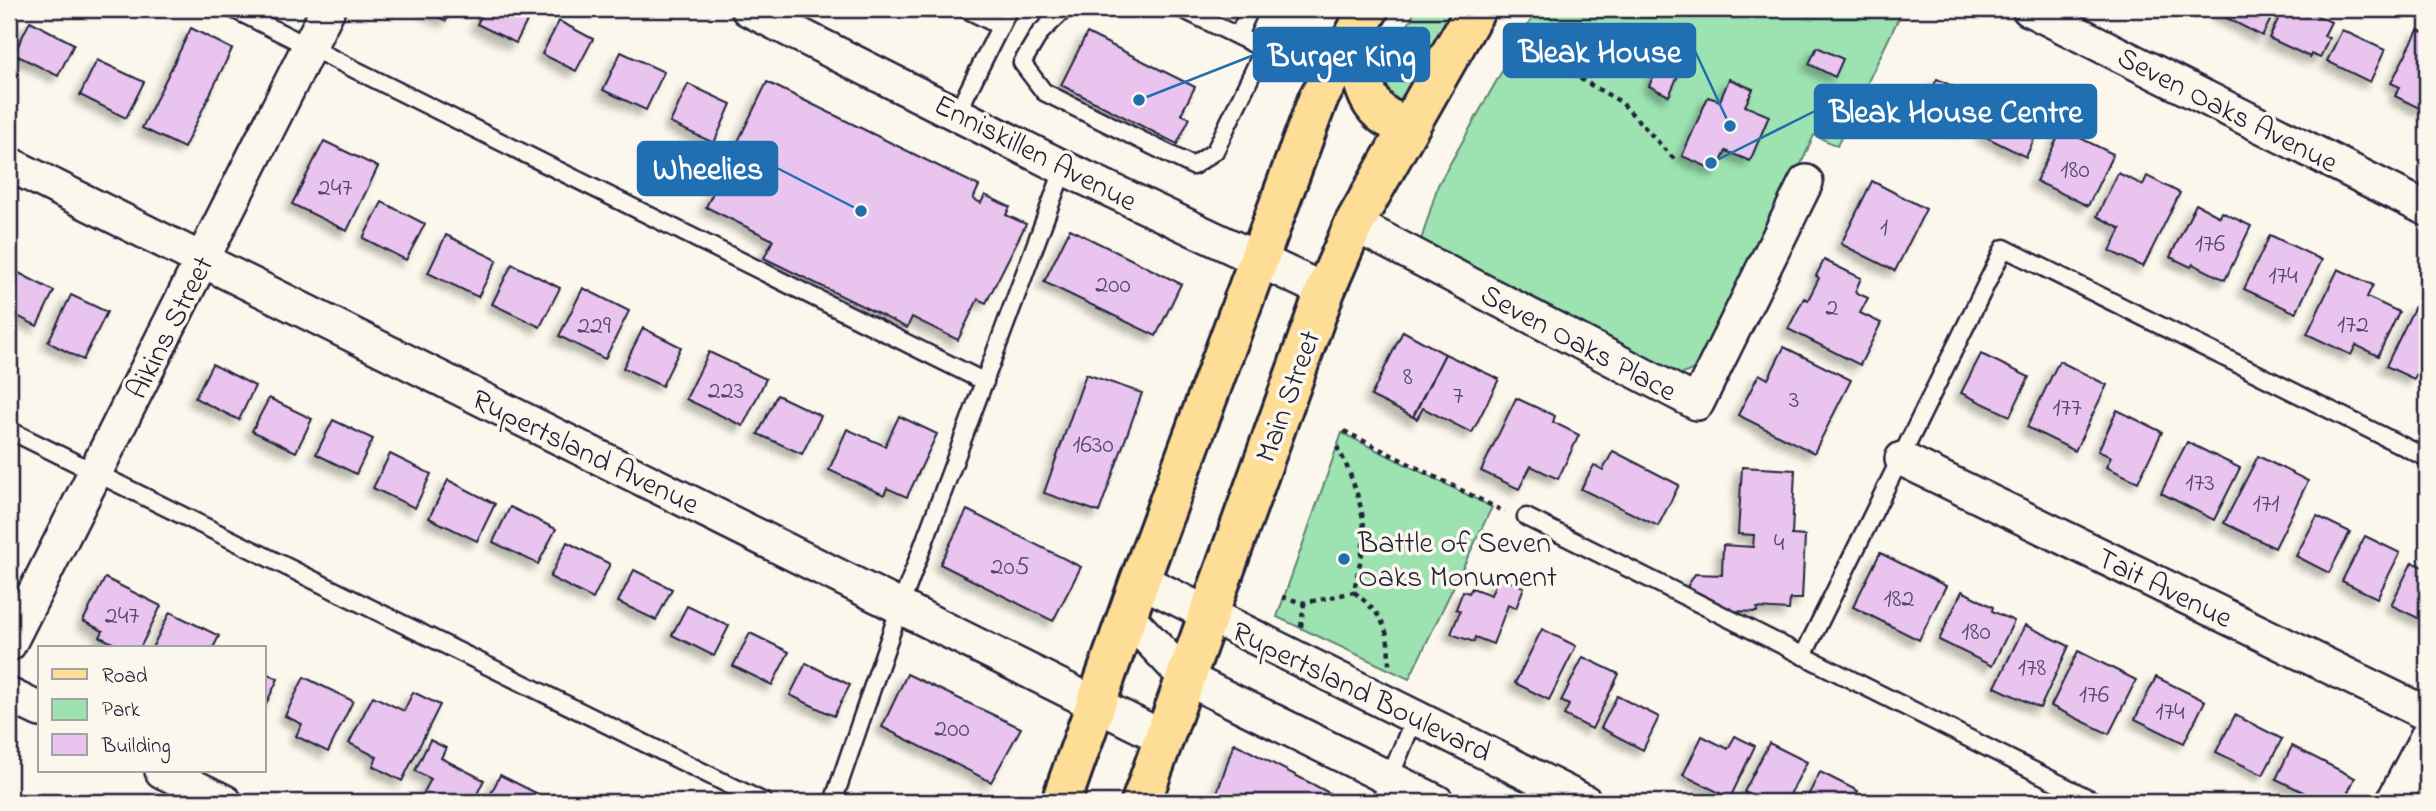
<svg xmlns="http://www.w3.org/2000/svg" width="2436" height="811" font-family="'Indie Flower',sans-serif">
	<style>
		.green { fill: #9ce3b1; stroke: #5f8276; stroke-width: 2 }
		.building { fill: #e9c4ee; stroke: #22223b; stroke-width: 2; filter: url(#shadow) }
		.lines { fill: none; stroke-linecap: round; stroke-linejoin: round }
		.lane-casing { stroke: #22223b; stroke-width: 21 }
		.street-casing { stroke: #22223b; stroke-width: 38 }
		.primary-casing { stroke: #22223b; stroke-width: 44 }
		.path { stroke: #22223b; stroke-width: 4.5; stroke-dasharray: 5 5; stroke-linecap: butt }
		.lane { stroke: #fbf7ec; stroke-width: 16 }
		.street { stroke: #fbf7ec; stroke-width: 33 }
		.primary { stroke: #fedd96; stroke-width: 38 }
		.poi-dot { fill: #1f6fb2; stroke: #fbf7ec; stroke-width: 2.5 }
		.labels { text-anchor: middle; stroke-width: 7; stroke-linejoin: round; paint-order: stroke }
		.number-label { font-size: 26px; fill: #544a68 }
		.street-label { font-size: 30px; fill: #22223b; stroke: #fbf7ec }
		.poi-label { font-size: 30px; fill: #22223b; stroke: #fbf7ec; text-anchor: start }
		.leader { fill: none; stroke: #1f6fb2; stroke-width: 2.5 }
		.callout-dot { fill: #1f6fb2; stroke: #fbf7ec; stroke-width: 2.5 }
		.callout { fill: #1f6fb2; stroke: #1f6fb2; stroke-width: 2.5 }
		.callout-label { font-size: 32px; text-anchor: middle; font-weight: bold; fill: #fff }
	</style>
	<defs>
		<filter id="shadow"><feDropShadow dx="-6" dy="6" stdDeviation="3.5" flood-color="#0004"/></filter>
	</defs>
	<rect width="100%" height="100%" fill="#fbf7ec"/>
	<filter id="ink" filterUnits="userSpaceOnUse"><feTurbulence type="fractalNoise" baseFrequency=".0143" numOctaves="2"/><feDisplacementMap in="SourceGraphic" scale="14" xChannelSelector="R" yChannelSelector="G"/><feConvolveMatrix kernelMatrix="1 2 1 2 8 2 1 2 1" color-interpolation-filters="sRGB"/></filter>
	<g filter="url(#ink)">
		<g class="green">
			<polygon points="1416,9 1455,9 1396,107 1380,81"/>
			<path d="M1537,9h366l-66,137 -23,-11 -95,213c-14,16 -24,23 -45,28l-256,-126 20,-65z"/>
			<polygon points="1342,433 1492,507 1409,679 1277,617"/>
		</g>
		<g class="building">
			<polygon points="423,9 453,9 446,21"/>
			<polygon points="485,9 533,9 516,43 477,24"/>
			<polygon points="2222,9 2263,9 2262,11 2272,17 2262,36 2219,14"/>
			<polygon points="2283,9 2303,9 2331,22 2324,36 2329,38 2320,58 2311,54 2310,57 2269,38"/>
			<polygon points="30,21 74,44 58,76 14,54"/>
			<polygon points="559,21 593,39 576,71 542,54"/>
			<polygon points="191,28 232,49 184,148 142,128"/>
			<polygon points="2342,30 2385,50 2370,82 2327,61"/>
			<polygon points="2418,30 2427,34 2427,101 2423,110 2395,96 2400,87 2391,83"/>
			<polygon points="1087,33 1195,87 1181,114 1190,118 1177,144 1061,85"/>
			<polygon points="1817,47 1843,59 1835,77 1809,64"/>
			<polygon points="621,52 664,72 646,110 603,90"/>
			<polygon points="97,60 144,82 126,118 80,95"/>
			<polygon points="1660,61 1681,69 1669,96 1649,86"/>
			<polygon points="1729,79 1753,89 1745,106 1769,116 1750,161 1726,151 1717,171 1682,156 1708,97 1720,101"/>
			<polygon points="1937,79 1976,97 1960,130 1921,112"/>
			<polygon points="767,82 979,186 973,199 981,203 985,195 1010,207 1006,215 1026,224 986,303 978,299 958,340 912,317 907,328 764,258 773,240 706,207"/>
			<polygon points="688,84 731,104 714,143 670,123"/>
			<polygon points="1999,99 2033,115 2031,119 2041,124 2026,157 1982,135"/>
			<polygon points="2062,129 2113,154 2088,206 2036,181"/>
			<polygon points="324,141 378,167 347,231 292,204"/>
			<polygon points="2118,173 2143,185 2147,176 2180,193 2143,267 2110,251 2121,229 2097,216"/>
			<polygon points="1872,181 1926,209 1895,271 1841,244"/>
			<polygon points="382,202 425,224 406,260 363,238"/>
			<polygon points="2196,204 2220,217 2222,212 2251,226 2225,280 2193,264 2191,267 2170,257"/>
			<polygon points="1070,229 1181,284 1156,336 1044,282"/>
			<polygon points="446,235 497,260 478,297 428,273"/>
			<polygon points="2270,235 2322,260 2296,313 2244,289"/>
			<polygon points="1824,260 1861,278 1855,292 1868,298 1860,313 1881,323 1860,365 1788,329 1804,298 1808,300 1819,278 1816,276"/>
			<polygon points="512,264 560,288 540,327 492,304"/>
			<polygon points="9,268 54,291 37,326 9,312"/>
			<polygon points="2338,269 2373,285 2367,297 2399,312 2378,356 2356,345 2351,355 2307,334"/>
			<polygon points="583,288 629,311 605,359 559,336"/>
			<polygon points="71,295 107,312 83,360 48,342"/>
			<polygon points="2415,306 2426,311 2427,309 2427,368 2425,372 2419,369 2414,379 2386,366"/>
			<polygon points="643,328 681,347 662,386 623,368"/>
			<polygon points="1403,331 1445,354 1413,417 1371,396"/>
			<polygon points="1784,347 1851,380 1814,453 1738,415 1759,374 1768,379"/>
			<polygon points="709,352 766,379 743,426 686,399"/>
			<polygon points="1445,354 1499,379 1472,433 1423,408 1417,419 1413,417"/>
			<polygon points="1981,354 2029,377 2010,416 1961,393"/>
			<polygon points="2059,361 2107,385 2075,451 2027,427"/>
			<polygon points="212,364 255,386 239,420 195,398"/>
			<polygon points="1086,374 1142,393 1099,512 1044,493"/>
			<polygon points="777,395 821,416 802,454 758,434"/>
			<polygon points="269,398 312,419 296,452 252,431"/>
			<polygon points="1516,398 1555,416 1553,422 1579,435 1558,479 1531,466 1519,489 1481,471"/>
			<polygon points="2117,410 2162,432 2138,482 2106,467 2111,457 2098,451"/>
			<polygon points="899,416 937,434 907,497 887,488 884,495 829,470 847,429 885,446"/>
			<polygon points="333,420 373,439 356,474 316,454"/>
			<polygon points="2187,442 2240,468 2214,520 2161,493"/>
			<polygon points="1613,451 1679,485 1658,526 1581,489 1594,465 1603,470"/>
			<polygon points="390,454 431,474 415,508 373,488"/>
			<polygon points="2258,456 2308,481 2275,548 2224,523"/>
			<polygon points="1742,467 1795,470 1792,535 1805,536 1802,599 1790,599 1789,610 1757,608 1757,612 1734,611 1687,587 1695,574 1722,575 1723,545 1753,547 1754,535 1738,534"/>
			<polygon points="448,480 495,504 477,541 429,518"/>
			<polygon points="510,507 556,529 538,564 493,542"/>
			<polygon points="967,510 1081,567 1053,621 940,564"/>
			<polygon points="2317,516 2350,532 2329,573 2296,556"/>
			<polygon points="2365,536 2400,553 2377,598 2342,581"/>
			<polygon points="567,542 610,564 593,599 550,577"/>
			<polygon points="1880,553 1946,586 1919,640 1853,607"/>
			<polygon points="2412,562 2427,569 2427,615 2424,621 2391,605"/>
			<polygon points="634,570 672,589 656,620 618,602"/>
			<polygon points="1498,577 1524,587 1516,608 1508,605 1493,644 1475,637 1474,642 1451,634 1460,611 1456,609 1463,591 1469,593 1472,588 1491,595"/>
			<polygon points="105,578 161,606 140,648 123,648 100,637 103,631 83,621"/>
			<polygon points="1962,591 1993,607 1992,611 2014,621 1992,666 1939,640"/>
			<polygon points="687,606 729,626 714,656 672,635"/>
			<polygon points="170,612 219,636 213,648 152,648"/>
			<polygon points="2025,625 2069,646 2040,708 1995,687"/>
			<polygon points="1542,629 1576,646 1549,700 1515,683"/>
			<polygon points="750,633 789,652 772,685 733,666"/>
			<polygon points="2078,651 2136,680 2109,734 2051,706"/>
			<polygon points="1583,657 1619,674 1592,729 1564,715 1569,705 1561,701"/>
			<polygon points="806,663 850,685 834,716 790,695"/>
			<polygon points="264,672 278,679 264,708"/>
			<polygon points="907,674 1021,728 991,782 882,727"/>
			<polygon points="304,677 353,701 328,752 296,736 302,724 285,716"/>
			<polygon points="2156,677 2205,701 2184,743 2135,719"/>
			<polygon points="413,692 440,705 402,781 373,766 377,757 349,743 373,696 404,711"/>
			<polygon points="1617,696 1659,717 1643,750 1601,728"/>
			<polygon points="2235,715 2282,739 2263,775 2216,752"/>
			<polygon points="1702,736 1728,749 1735,736 1755,746 1730,798 1683,775"/>
			<polygon points="430,740 446,748 441,758 484,780 473,802 429,802 421,798 431,779 415,771"/>
			<polygon points="1234,743 1316,786 1346,802 1214,802"/>
			<polygon points="1769,743 1807,762 1786,802 1764,802 1744,792"/>
			<polygon points="2292,746 2355,778 2343,802 2324,802 2276,779"/>
			<polygon points="1820,772 1858,791 1853,802 1805,802"/>
			<polygon points="500,775 554,802 487,802"/>
		</g>
		<g class="lines">
			<g class="lane-casing">
				<g id="lane">
					<polyline points="233,9 985,382"/>
					<polyline points="966,9 1000,26"/>
					<polyline points="1065,9 1040,33 1022,63 1044,92 1193,166 1215,151 1264,49"/>
					<polyline points="1182,9 1264,49 1274,66"/>
					<polyline points="1238,36 1250,9"/>
					<polyline points="957,113 1009,9"/>
					<polyline points="9,430 764,802"/>
					<polyline points="1526,517 2096,802"/>
					<polyline points="1803,656 2004,248 2427,458"/>
					<polyline points="833,802 900,607 1064,168"/>
					<polyline points="1380,802 1415,716"/>
				</g>
			</g>
			<g class="street-casing">
				<g id="street">
					<polyline points="748,9 1064,168 1325,291"/>
					<polyline points="2029,9 2427,209"/>
					<polyline points="9,164 1164,738"/>
					<polyline points="1354,224 1697,403 1806,182"/>
					<polyline points="1902,459 2427,714"/>
					<polyline points="1140,580 1585,802"/>
					<polyline points="1127,616 1186,678 1437,802"/>
					<polyline points="9,644 328,9"/>
					<polyline points="9,695 40,710"/>
					<polyline points="162,771 225,802"/>
					<polyline points="2393,802 2427,737"/>
				</g>
			</g>
			<g class="primary-casing">
				<g id="primary">
					<path d="M1359,26c-1,39 1,96 52,98"/>
					<polyline points="1061,802 1140,580 1318,99 1369,9"/>
					<polyline points="1141,802 1325,291 1354,224 1476,9"/>
				</g>
			</g>
			<g class="path">
				<polyline points="1515,33 1533,52 1621,102 1674,159"/>
				<polyline points="1344,431 1505,512"/>
				<path d="M1354,592c32,26 35,36 35,77"/>
				<path d="M1282,597l22,6 50,-11c3,-19 10,-41 10,-61 0,-23 -15,-64 -27,-84"/>
				<polyline points="1301,627 1304,603"/>
			</g>
			<use href="#lane" class="lane"/>
			<use href="#street" class="street"/>
			<use href="#primary" class="primary"/>
		</g>
	</g>
	<circle class="poi-dot" cx="1344" cy="559" r="7"/>
	<g class="labels">
		<g class="number-label">
			<text x="2075" y="177">180</text>
			<text x="335" y="195">247</text>
			<text x="1884" y="235">1</text>
			<text x="2210" y="251">176</text>
			<text x="2283" y="283">174</text>
			<text x="1113" y="292">200</text>
			<text x="1832" y="315">2</text>
			<text x="2353" y="332">172</text>
			<text x="594" y="333">229</text>
			<text x="1408" y="384">8</text>
			<text x="726" y="398">223</text>
			<text x="1458" y="403">7</text>
			<text x="1794" y="407">3</text>
			<text x="2067" y="415">177</text>
			<text x="1093" y="452">1630</text>
			<text x="2200" y="490">173</text>
			<text x="2266" y="511">171</text>
			<text x="1779" y="550">4</text>
			<text x="1010" y="574">205</text>
			<text x="1899" y="606">182</text>
			<text x="122" y="623">247</text>
			<text x="1976" y="639">180</text>
			<text x="2032" y="675">178</text>
			<text x="2094" y="702">176</text>
			<text x="2170" y="719">174</text>
			<text x="952" y="736">200</text>
		</g>
		<g class="street-label">
			<text transform="translate(2228 109) rotate(27)" y="10">Seven Oaks Avenue</text>
			<text transform="translate(1036 152) rotate(27)" y="10">Enniskillen Avenue</text>
			<text transform="translate(169 327) rotate(-63)" y="10">Aikins Street</text>
			<text transform="translate(1579 342) rotate(28)" y="10">Seven Oaks Place</text>
			<text transform="translate(1287 396) rotate(-70)" y="10">Main Street</text>
			<text transform="translate(586 451) rotate(26)" y="10">Rupertsland Avenue</text>
			<text transform="translate(2165 587) rotate(26)" y="10">Tait Avenue</text>
			<text transform="translate(1362 691) rotate(26)" y="10">Rupertsland Boulevard</text>
		</g>
		<g class="poi-label">
			<text x="1358" y="552">Battle of Seven<tspan x="1358" dy="34">Oaks Monument</tspan></text>
		</g>
	</g>
	<path class="leader" d="M1730 126L1695 51M1139 100L1254 55M1711 163L1815 111M861 211L777 168"/>
	<g class="callout-dot">
		<circle cx="1730" cy="126" r="7"/>
		<circle cx="1139" cy="100" r="7"/>
		<circle cx="1711" cy="163" r="7"/>
		<circle cx="861" cy="211" r="7"/>
	</g>
	<g class="callout">
		<rect x="1504" y="24" width="191" height="53" rx="7"/>
		<rect x="1254" y="28" width="175" height="53" rx="7"/>
		<rect x="1815" y="85" width="281" height="53" rx="7"/>
		<rect x="638" y="142" width="139" height="53" rx="7"/>
	</g>
	<g class="callout-label">
		<text x="1600" y="62">Bleak House</text>
		<text x="1342" y="66">Burger King</text>
		<text x="1956" y="122">Bleak House Centre</text>
		<text x="708" y="179">Wheelies</text>
	</g>
	<rect width="2436" height="811" fill="none" stroke="#fbf7ec" stroke-width="35"/>
	<rect x="18" y="18" width="2401" height="776" fill="none" stroke="#22223b" stroke-width="2.5" filter="url(#ink)"/>
	<rect x="38" y="646" width="228" height="126" fill="#fbf7ec" stroke="#a4a2a5" stroke-width="2"/>
	<rect x="52" y="669" width="35" height="10" fill="#fedd96" stroke="#a4a2a5" stroke-width="2"/>
	<text x="102" y="682" font-size="21" fill="#22223b">Road</text>
	<rect x="52" y="699" width="35" height="21" fill="#9ce3b1" stroke="#a4a2a5" stroke-width="2"/>
	<text x="102" y="716" font-size="21" fill="#22223b">Park</text>
	<rect x="52" y="734" width="35" height="21" fill="#e9c4ee" stroke="#a4a2a5" stroke-width="2"/>
	<text x="102" y="752" font-size="21" fill="#22223b">Building</text>
</svg>
